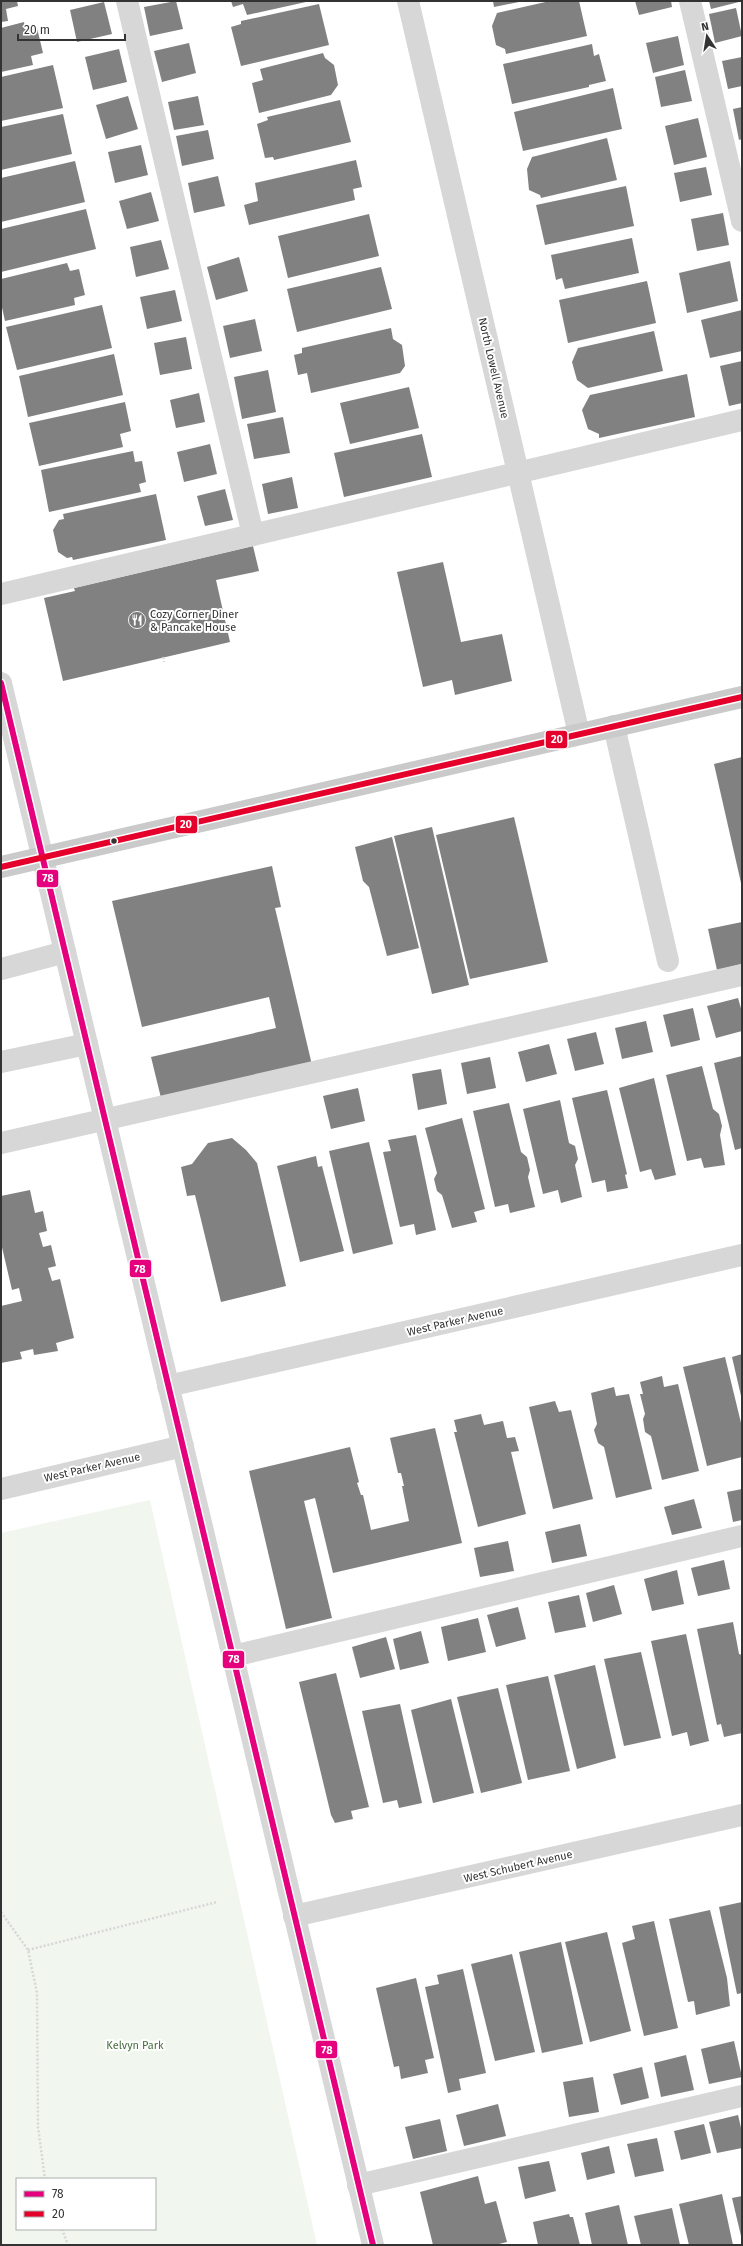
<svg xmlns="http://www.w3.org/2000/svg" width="743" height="2246" font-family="'Fira Sans',sans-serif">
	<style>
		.green { fill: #f1f6ef; fill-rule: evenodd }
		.building { fill: #818181 }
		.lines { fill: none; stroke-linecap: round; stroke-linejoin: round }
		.path { stroke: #d7d7d7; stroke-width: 2.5; stroke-dasharray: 2 2; stroke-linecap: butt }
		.minor { stroke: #d7d7d7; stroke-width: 22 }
		.major { stroke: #cacaca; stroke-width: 22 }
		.bus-1-casing { stroke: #fff; stroke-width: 9 }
		.bus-2-casing { stroke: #fff; stroke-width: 9 }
		.bus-1 { stroke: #e5007d; stroke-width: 6 }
		.bus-2 { stroke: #e4002b; stroke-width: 6 }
		.bus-dot { fill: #333; stroke: #fff; stroke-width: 1.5 }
		.labels { text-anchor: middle; stroke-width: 4; stroke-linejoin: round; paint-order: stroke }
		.street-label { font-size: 11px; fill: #333; stroke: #fff }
		.poi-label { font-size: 11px; fill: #333; stroke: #fff; text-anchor: start }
		.park-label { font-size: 11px; fill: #486f3f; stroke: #fff }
		.line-badge { stroke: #fff; stroke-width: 1.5 }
		.badge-label { font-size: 11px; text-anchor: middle; font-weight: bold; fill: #fff }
	</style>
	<rect width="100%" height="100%" fill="#fff"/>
	<path class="green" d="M150,1500l167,745h-316v-712zM17,2179h138v50h-138z"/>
	<g class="building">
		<polygon points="1,1 17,1 18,6 6,9 8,21 1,22"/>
		<polygon points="176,1 183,29 150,36 144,7"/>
		<polygon points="231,1 306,1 306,2 247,15 243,4 233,7"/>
		<polygon points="493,1 519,1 519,2 494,7"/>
		<polygon points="550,1 579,1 587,36 506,54 505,49 496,45 492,26 497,13"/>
		<polygon points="635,1 671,1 672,7 639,15"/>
		<polygon points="709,1 739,1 739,2 711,9"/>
		<polygon points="104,2 112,34 77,42 70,10"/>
		<polygon points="319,4 329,45 241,66 231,27 241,24 241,21"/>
		<polygon points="736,8 742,36 715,43 709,14"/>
		<polygon points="24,22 25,29 37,28 43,53 31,56 33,65 1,72 1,28"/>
		<polygon points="678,36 684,65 653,73 646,43"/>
		<polygon points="189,43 196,73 162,82 154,51"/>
		<polygon points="592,44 594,56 599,54 606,81 589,85 589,87 512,104 503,64"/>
		<polygon points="119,49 127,82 93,90 85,57"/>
		<polygon points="323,53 325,58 334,65 338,85 331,95 259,113 252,83 263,80 260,69"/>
		<polygon points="742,57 742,86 728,89 722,61"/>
		<polygon points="53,65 63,108 1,121 1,77"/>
		<polygon points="685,70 692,101 661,107 655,77"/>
		<polygon points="613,88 622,129 523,151 514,112"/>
		<polygon points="128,96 138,129 106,139 96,105"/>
		<polygon points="198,96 204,125 174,130 168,102"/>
		<polygon points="340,100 351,142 274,160 273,157 265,158 257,124 268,120 267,117"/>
		<polygon points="742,107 742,139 739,140 733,109"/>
		<polygon points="63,114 72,154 1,170 1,127"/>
		<polygon points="698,118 707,157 674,165 665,126"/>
		<polygon points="208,130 214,159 182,166 176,136"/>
		<polygon points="607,138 617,180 541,198 540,195 529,190 527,169 532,157"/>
		<polygon points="141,145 148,175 115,183 108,152"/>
		<polygon points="356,160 362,187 353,189 355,200 249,225 244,205 258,201 255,183"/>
		<polygon points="75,161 85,202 1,222 1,178"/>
		<polygon points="706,167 712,195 680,202 674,173"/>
		<polygon points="218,176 225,206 194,213 188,183"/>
		<polygon points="626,186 634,226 545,245 536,205"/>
		<polygon points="151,192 159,221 127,229 119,201"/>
		<polygon points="86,209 96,249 1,272 1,229"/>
		<polygon points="723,213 729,245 697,251 691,219"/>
		<polygon points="369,214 379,256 288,278 278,236"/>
		<polygon points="632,238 639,273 565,289 562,278 556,280 551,255"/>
		<polygon points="161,240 169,269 136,277 130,247"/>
		<polygon points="239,257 248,291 216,300 207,267"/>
		<polygon points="730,261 738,301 687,313 679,273"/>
		<polygon points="67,263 70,271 79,269 85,295 74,298 75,305 5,321 1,303 1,279"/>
		<polygon points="381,267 392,309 297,332 287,289"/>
		<polygon points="647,281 656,323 568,343 559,300"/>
		<polygon points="175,290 182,321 147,329 140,297"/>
		<polygon points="102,305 112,348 17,370 6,327"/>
		<polygon points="742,310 742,351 710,358 701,320"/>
		<polygon points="255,319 262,351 230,358 223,326"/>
		<polygon points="391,328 393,339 402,345 405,366 400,373 311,393 307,373 298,375 294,355 302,353 302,348"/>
		<polygon points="654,331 663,371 588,388 577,380 572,362 578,348"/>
		<polygon points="186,337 192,369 160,375 154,343"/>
		<polygon points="114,354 123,395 28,417 19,376"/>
		<polygon points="742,361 742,403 729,406 720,366"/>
		<polygon points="268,370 276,412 242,419 234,377"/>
		<polygon points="687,374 695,417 599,438 599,434 588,429 582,410 590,395"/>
		<polygon points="409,387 419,428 350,444 340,403"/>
		<polygon points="199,393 205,422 176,428 170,400"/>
		<polygon points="125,402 131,431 120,434 123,447 39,466 29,423"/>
		<polygon points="283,417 290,453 254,459 247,424"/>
		<polygon points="422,434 432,477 344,497 334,453"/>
		<polygon points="210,444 217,474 184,482 177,452"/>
		<polygon points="133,451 135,462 142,461 146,482 139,484 141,492 49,512 41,470"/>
		<polygon points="292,477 298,508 268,514 262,484"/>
		<polygon points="225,489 233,520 205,526 197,496"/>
		<polygon points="156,494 166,540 73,560 72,557 67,558 58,552 53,530 59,520 64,519 63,514"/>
		<polygon points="253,546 259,571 216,580 230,642 63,681 44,598 75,591 74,588"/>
		<polygon points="443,562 461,642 502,634 512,681 455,695 452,680 423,687 397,572"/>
		<polygon points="742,757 742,883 741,883 714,764"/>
		<polygon points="514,817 548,962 470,979 436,835"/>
		<polygon points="432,827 469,985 432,994 394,836"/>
		<polygon points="392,837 419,948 387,956 369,887 363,881 355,847"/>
		<polygon points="272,866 281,907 275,908 312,1065 161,1098 151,1057 276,1028 269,997 142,1027 112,901"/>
		<polygon points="742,922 742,964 717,970 708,929"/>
		<polygon points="738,998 742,1012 742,1031 716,1038 707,1006"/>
		<polygon points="693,1008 700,1040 671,1047 663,1015"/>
		<polygon points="646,1021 653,1052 622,1059 615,1028"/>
		<polygon points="596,1032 604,1064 575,1071 567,1039"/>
		<polygon points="549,1044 557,1074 526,1082 518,1052"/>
		<polygon points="742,1056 742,1148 735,1150 714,1063"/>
		<polygon points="490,1057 496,1088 467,1094 461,1063"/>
		<polygon points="702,1066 713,1109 719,1114 722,1126 720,1135 725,1165 704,1168 701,1158 687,1161 666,1075"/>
		<polygon points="441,1069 447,1104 418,1110 412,1074"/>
		<polygon points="654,1078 676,1175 655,1180 651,1169 640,1172 619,1088"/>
		<polygon points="358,1088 365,1121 331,1129 323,1096"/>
		<polygon points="607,1090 627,1174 625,1175 628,1188 607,1192 605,1180 592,1183 572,1098"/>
		<polygon points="560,1100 569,1143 575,1146 578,1159 575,1165 582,1197 561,1203 558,1190 543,1194 523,1109"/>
		<polygon points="509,1103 521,1152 527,1157 530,1170 528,1177 535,1207 510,1213 508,1204 495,1207 473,1111"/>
		<polygon points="462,1118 485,1209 474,1212 477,1222 452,1228 442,1195 437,1191 434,1179 437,1173 425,1128"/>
		<polygon points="416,1135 436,1230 416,1235 414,1224 400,1227 383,1152 391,1151 388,1140"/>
		<polygon points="232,1138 246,1150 257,1163 286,1286 221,1302 195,1195 187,1196 181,1167 192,1164 208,1143"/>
		<polygon points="369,1142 393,1244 353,1254 329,1151"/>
		<polygon points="316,1156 318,1167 322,1166 344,1251 300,1262 277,1166"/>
		<polygon points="30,1190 35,1213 43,1211 47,1231 39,1233 43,1247 51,1245 56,1266 48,1268 52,1281 60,1279 74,1338 56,1343 58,1351 34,1355 33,1349 20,1352 22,1359 1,1363 1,1306 22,1301 19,1288 12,1290 1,1243 1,1196"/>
		<polygon points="742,1354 742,1396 741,1396 732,1357"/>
		<polygon points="725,1357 742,1427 742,1457 707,1466 683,1367"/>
		<polygon points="662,1376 664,1387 678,1384 699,1471 662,1480 651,1436 645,1432 643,1419 645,1414 640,1394 643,1394 640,1382"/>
		<polygon points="614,1387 616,1396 629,1394 652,1489 616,1498 604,1447 598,1443 594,1430 597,1424 591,1393"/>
		<polygon points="555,1401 559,1412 571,1410 593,1499 553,1509 529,1407"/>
		<polygon points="481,1414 484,1425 503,1421 507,1438 515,1437 519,1451 511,1452 526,1514 478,1527 454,1432 457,1432 454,1420"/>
		<polygon points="435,1428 462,1543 333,1573 315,1498 304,1501 332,1618 286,1629 249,1471 350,1447 359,1482 357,1483 361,1495 363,1495 371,1530 409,1521 402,1486 404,1486 401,1473 398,1473 390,1438"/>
		<polygon points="742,1489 742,1520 733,1522 727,1492"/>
		<polygon points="694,1499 702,1528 672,1535 664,1507"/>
		<polygon points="580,1524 587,1556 552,1563 545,1532"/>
		<polygon points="508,1541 514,1571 480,1577 474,1548"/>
		<polygon points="724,1560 730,1589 698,1596 691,1568"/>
		<polygon points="677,1570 684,1604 652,1611 644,1579"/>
		<polygon points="614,1585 622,1614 593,1622 586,1593"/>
		<polygon points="579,1595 586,1627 555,1633 548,1602"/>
		<polygon points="518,1607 526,1639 496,1647 487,1615"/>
		<polygon points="478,1618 486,1652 448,1661 441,1627"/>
		<polygon points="733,1622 739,1654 742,1655 742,1733 724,1737 721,1724 717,1725 697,1629"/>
		<polygon points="421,1631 429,1663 400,1670 393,1639"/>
		<polygon points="686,1634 709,1741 690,1746 687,1732 672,1736 651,1641"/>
		<polygon points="386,1637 395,1669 360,1678 352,1647"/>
		<polygon points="641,1652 661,1738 624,1746 604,1659"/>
		<polygon points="595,1665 616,1758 577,1769 554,1675"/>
		<polygon points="336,1673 369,1807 351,1811 353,1819 335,1823 331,1815 299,1682"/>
		<polygon points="548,1676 570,1771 528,1780 506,1685"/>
		<polygon points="498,1688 522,1783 481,1793 457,1697"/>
		<polygon points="451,1699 474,1793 433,1803 411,1710"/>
		<polygon points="400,1704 422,1803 399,1808 397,1800 383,1803 362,1711"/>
		<polygon points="742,1902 742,1993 737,1994 719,1907"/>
		<polygon points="710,1910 727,1978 730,2006 696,2015 694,2001 688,2002 669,1919"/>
		<polygon points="654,1921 678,2028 644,2036 622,1943 635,1939 632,1926"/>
		<polygon points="607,1932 631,2031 590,2042 565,1942"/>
		<polygon points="561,1942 583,2044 542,2053 519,1952"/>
		<polygon points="512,1954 535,2052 495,2061 471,1964"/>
		<polygon points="463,1969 486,2073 459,2079 461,2090 448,2093 425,1987 439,1984 437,1975"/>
		<polygon points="416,1978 434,2058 425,2060 428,2073 401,2079 399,2066 394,2067 376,1988"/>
		<polygon points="734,2041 742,2077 709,2084 701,2049"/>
		<polygon points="686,2055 694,2090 661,2097 654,2063"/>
		<polygon points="642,2067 649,2098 621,2105 613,2074"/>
		<polygon points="593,2077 599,2112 569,2117 563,2082"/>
		<polygon points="498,2104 506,2136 464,2146 456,2115"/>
		<polygon points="738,2115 742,2132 742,2148 717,2153 709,2122"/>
		<polygon points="440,2119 447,2151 413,2159 405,2127"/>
		<polygon points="704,2124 711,2153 681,2160 674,2131"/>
		<polygon points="657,2138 664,2171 635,2177 627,2144"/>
		<polygon points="609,2146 615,2173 587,2180 581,2153"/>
		<polygon points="549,2161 556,2191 525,2199 518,2167"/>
		<polygon points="478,2176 485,2204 496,2201 507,2242 495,2245 433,2245 420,2192"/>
		<polygon points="722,2194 733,2245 689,2245 679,2204"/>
		<polygon points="742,2196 742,2236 741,2236 732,2198"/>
		<polygon points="619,2205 628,2245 592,2245 585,2213"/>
		<polygon points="672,2208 680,2245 641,2245 634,2216"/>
		<polygon points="569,2214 570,2217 573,2217 580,2245 538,2245 533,2222"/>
	</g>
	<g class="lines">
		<g class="path">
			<polyline points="163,657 164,662"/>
			<polyline points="1,1912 28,1950 37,1993 38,2127 45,2179"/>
			<polyline points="28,1950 217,1902"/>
			<polyline points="62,2229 68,2245"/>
		</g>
		<g class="minor">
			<polyline points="127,1 253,535"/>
			<polyline points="408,1 579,734"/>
			<polyline points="690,1 742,221"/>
			<polyline points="1,594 742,420"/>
			<polyline points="1,683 373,2245"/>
			<polyline points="614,726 668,961"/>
			<polyline points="1,969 65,952"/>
			<polyline points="1,1062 87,1044"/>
			<polyline points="1,1143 742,975"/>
			<polyline points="168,1386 742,1255"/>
			<polyline points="1,1489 183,1446"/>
			<polyline points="233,1656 742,1536"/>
			<polyline points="294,1916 742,1815"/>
			<polyline points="358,2185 742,2096"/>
		</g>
		<polyline class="major" points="1,867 742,697"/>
		<g class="bus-1-casing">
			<polyline id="bus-1" points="1,683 373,2245"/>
		</g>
		<g class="bus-2-casing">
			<polyline id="bus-2" points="1,867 742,697"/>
		</g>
		<use href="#bus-1" class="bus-1"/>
		<use href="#bus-2" class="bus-2"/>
	</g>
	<defs>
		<g id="restaurant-disc" transform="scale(0.9)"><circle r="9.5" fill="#7a7a7a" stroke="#fff"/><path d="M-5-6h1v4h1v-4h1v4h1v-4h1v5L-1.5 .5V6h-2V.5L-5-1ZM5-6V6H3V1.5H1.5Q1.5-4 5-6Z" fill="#fff"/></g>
	</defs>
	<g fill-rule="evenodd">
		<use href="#restaurant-disc" x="137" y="620"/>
	</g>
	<circle class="bus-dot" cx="114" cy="841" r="3.5"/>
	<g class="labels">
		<g class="street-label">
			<text transform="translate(494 368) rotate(77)" y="4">North Lowell Avenue</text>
			<text transform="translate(455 1321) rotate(-13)" y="4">West Parker Avenue</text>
			<text transform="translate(92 1467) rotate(-13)" y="4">West Parker Avenue</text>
			<text transform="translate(518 1866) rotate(-13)" y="4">West Schubert Avenue</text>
		</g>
		<g class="poi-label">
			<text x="150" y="618">Cozy Corner Diner<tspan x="150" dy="13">&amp; Pancake House</tspan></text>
		</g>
		<g class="park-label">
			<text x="135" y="2049">Kelvyn Park</text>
		</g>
	</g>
	<g class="line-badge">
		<rect x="545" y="730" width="23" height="19" rx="4" fill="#e4002b"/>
		<rect x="175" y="815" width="23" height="19" rx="4" fill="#e4002b"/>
		<rect x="36" y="869" width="23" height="19" rx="4" fill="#e5007d"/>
		<rect x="129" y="1259" width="23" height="19" rx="4" fill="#e5007d"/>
		<rect x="222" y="1650" width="23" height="19" rx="4" fill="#e5007d"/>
		<rect x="315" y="2040" width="23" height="19" rx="4" fill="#e5007d"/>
	</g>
	<g class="badge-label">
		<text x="557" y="743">20</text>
		<text x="186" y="828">20</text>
		<text x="48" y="882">78</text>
		<text x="140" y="1273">78</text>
		<text x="234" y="1663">78</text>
		<text x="327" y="2054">78</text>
	</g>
	<rect width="743" height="2246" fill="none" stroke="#333333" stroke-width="4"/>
	<rect x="16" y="2178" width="140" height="52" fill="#ffffff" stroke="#adadad"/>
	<rect x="24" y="2191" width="20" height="6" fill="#e5007d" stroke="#adadad"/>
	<text x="52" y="2198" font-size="12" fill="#333333">78</text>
	<rect x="24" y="2211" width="20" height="6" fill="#e4002b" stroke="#adadad"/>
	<text x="52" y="2218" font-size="12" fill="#333333">20</text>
	<g transform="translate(707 36) rotate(348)" stroke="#ffffff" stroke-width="3" paint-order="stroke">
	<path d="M0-3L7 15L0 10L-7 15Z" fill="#333333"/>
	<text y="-6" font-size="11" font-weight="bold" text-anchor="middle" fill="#333333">N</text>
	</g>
	<path d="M18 34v6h107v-6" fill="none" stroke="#333333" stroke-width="2"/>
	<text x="24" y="34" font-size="12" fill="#333333" stroke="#ffffff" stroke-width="3" paint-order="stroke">20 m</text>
</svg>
